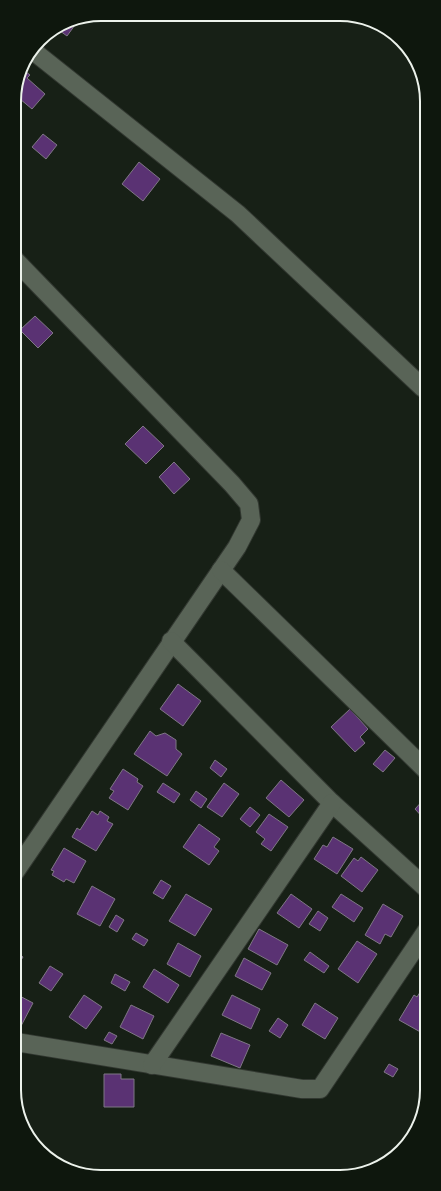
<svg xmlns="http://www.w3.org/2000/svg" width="441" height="1191" font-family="'Open Sans',sans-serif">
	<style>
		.building { fill: #5a3273; stroke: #7f7785 }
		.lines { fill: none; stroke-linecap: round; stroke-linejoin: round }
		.street-casing { stroke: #323831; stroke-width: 20 }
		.street { stroke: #596457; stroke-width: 18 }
		.rim { fill: none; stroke: #ecf2eb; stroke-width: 2 }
	</style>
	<rect width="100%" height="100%" fill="#172016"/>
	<g class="building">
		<polygon points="80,18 67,36 56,28 68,21"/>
		<polygon points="21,68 30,75 27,78 45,94 32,109 14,94"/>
		<polygon points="43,134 57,145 46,159 32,147"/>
		<polygon points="139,162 160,179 143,201 122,184"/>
		<polygon points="35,316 53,333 38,348 20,330"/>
		<polygon points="143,426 164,446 146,464 125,444"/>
		<polygon points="174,462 190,479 174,494 159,477"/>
		<polygon points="178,684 201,701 183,726 160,709"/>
		<polygon points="350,709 368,729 360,737 365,743 355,752 331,727"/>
		<polygon points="150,731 156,736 165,733 176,740 176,749 182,754 167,776 134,754"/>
		<polygon points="385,750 395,758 383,772 373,764"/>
		<polygon points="215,760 227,769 221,777 210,768"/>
		<polygon points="123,769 138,779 137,782 143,786 128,810 109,798 114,791 110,789"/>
		<polygon points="281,780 304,800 289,817 266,798"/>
		<polygon points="163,783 180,794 174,803 157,792"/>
		<polygon points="224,783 239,794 222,817 207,807"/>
		<polygon points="196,791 207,799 201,808 190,800"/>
		<polygon points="426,797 426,821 415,809"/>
		<polygon points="250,807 260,815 250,827 240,819"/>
		<polygon points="92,811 98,815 100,811 109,817 107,821 113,824 96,851 72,837 77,828 80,830"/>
		<polygon points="269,814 288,827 271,851 261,844 265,839 256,832"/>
		<polygon points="199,824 220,839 214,847 219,851 209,865 183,847"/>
		<polygon points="333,837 353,849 337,874 314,859 323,845 327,847"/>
		<polygon points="64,848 86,861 74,883 66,879 64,882 52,875 54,871 51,870"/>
		<polygon points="361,857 378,870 362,892 341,876 354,858 358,861"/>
		<polygon points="161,880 171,886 163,899 153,893"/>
		<polygon points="92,886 115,899 100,926 77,914"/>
		<polygon points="186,894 212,909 195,936 169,921"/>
		<polygon points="291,894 312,909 299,928 277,913"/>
		<polygon points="341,894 363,908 354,922 332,907"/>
		<polygon points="383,904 403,916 391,937 385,934 380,944 365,935"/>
		<polygon points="318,911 328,918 320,931 309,924"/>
		<polygon points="116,915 124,920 117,932 109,927"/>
		<polygon points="259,929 288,945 277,965 248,949"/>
		<polygon points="136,933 148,940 144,946 132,939"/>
		<polygon points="357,941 377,954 358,983 338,969"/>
		<polygon points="178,943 201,956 190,977 167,964"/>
		<polygon points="15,951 23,957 16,968"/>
		<polygon points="310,952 329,966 324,973 304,960"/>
		<polygon points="244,958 271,973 262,990 235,976"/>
		<polygon points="50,966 63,974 51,991 39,983"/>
		<polygon points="154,969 179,985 168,1003 143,987"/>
		<polygon points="115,974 130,982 125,991 111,983"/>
		<polygon points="424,986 427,987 427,1029 424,1034 399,1020 414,995 417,997"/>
		<polygon points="16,994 33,1003 21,1026 16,1023"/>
		<polygon points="84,995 102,1007 86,1029 69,1017"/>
		<polygon points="232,995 260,1009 251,1029 222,1015"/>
		<polygon points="315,1003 338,1018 325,1039 302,1025"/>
		<polygon points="131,1005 154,1016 143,1039 120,1027"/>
		<polygon points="278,1018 288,1025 280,1038 269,1031"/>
		<polygon points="109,1032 117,1036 112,1044 104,1040"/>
		<polygon points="221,1033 250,1045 240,1068 211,1056"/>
		<polygon points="389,1064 398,1069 393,1077 384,1072"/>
		<polygon points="104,1074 121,1074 121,1079 134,1079 134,1107 104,1107"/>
	</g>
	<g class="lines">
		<g class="street-casing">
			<g id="street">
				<polyline points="32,50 238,214 423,388"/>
				<polyline points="14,259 232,484 249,504 251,520 237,547 15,872"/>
				<polyline points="221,570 426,770"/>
				<polyline points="171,641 332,803 427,889"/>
				<polyline points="16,1042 302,1089 320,1089 427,930"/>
				<polyline points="152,1065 332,803"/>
			</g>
		</g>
		<use href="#street" class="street"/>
	</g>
	<path d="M0 0H441V1191H0ZM101 21H340A80 80 0 0 1 420 101V1090A80 80 0 0 1 340 1170H101A80 80 0 0 1 21 1090V101A80 80 0 0 1 101 21Z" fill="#0e170d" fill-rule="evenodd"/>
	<path class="rim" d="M101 21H340A80 80 0 0 1 420 101V1090A80 80 0 0 1 340 1170H101A80 80 0 0 1 21 1090V101A80 80 0 0 1 101 21Z"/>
</svg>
